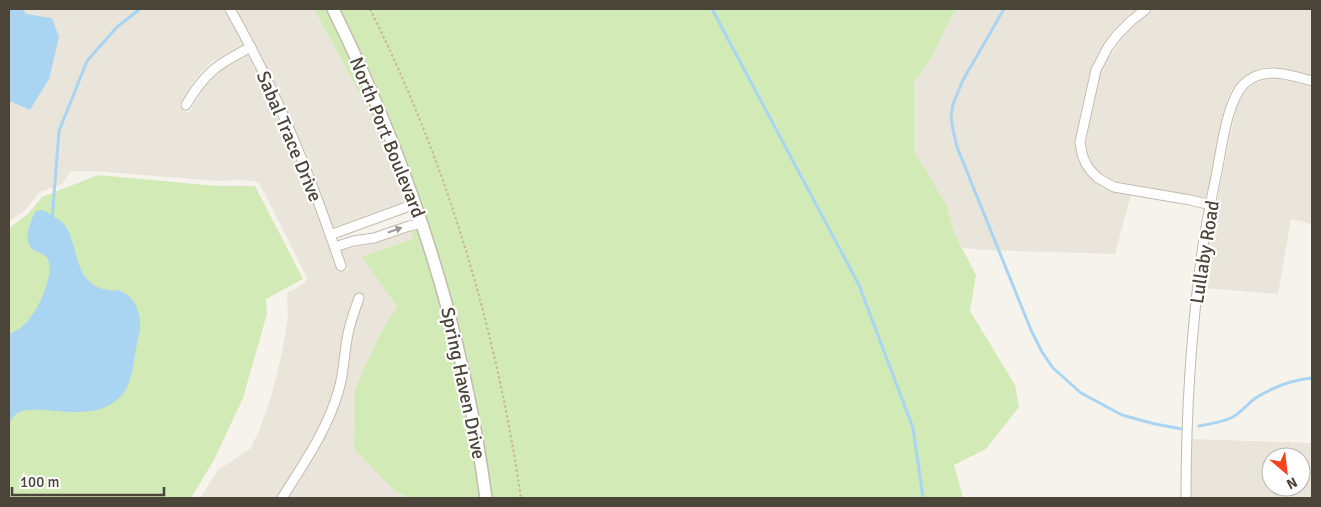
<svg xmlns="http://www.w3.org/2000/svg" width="1321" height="507" font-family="Signika,sans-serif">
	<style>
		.residential { fill: #eae5da; fill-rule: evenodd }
		.green { fill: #d2eab5 }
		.water { fill: #a9d4f2 }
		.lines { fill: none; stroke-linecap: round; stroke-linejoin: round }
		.stream { stroke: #a9d4f2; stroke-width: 3 }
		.minor-casing { stroke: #c2bbae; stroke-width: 11 }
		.tertiary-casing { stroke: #c2bbae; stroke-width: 14 }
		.path { stroke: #c4b79f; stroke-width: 2; stroke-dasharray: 2.5 2.5; stroke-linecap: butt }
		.minor { stroke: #fff; stroke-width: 9 }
		.tertiary { stroke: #fff; stroke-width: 11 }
		.oneway { fill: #9c9892 }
		.labels { text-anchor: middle; stroke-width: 4.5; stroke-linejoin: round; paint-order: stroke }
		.street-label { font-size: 19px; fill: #4b4439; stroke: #fff }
	</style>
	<rect width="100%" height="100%" fill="#f6f3ec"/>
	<g class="residential">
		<polygon points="22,9 224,9 243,44 212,62 201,72 193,83 179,106 189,113 202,91 209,81 219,72 248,55 264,87 298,165 319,219 338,273 348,270 341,251 355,247 364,245 364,246 376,243 411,231 413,239 397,306 379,336 355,389 354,449 396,492 410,498 197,498 201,497 218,470 250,449 259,431 270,401 281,357 288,319 287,293 305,283 307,278 270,204 259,183 254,181 238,180 217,181 96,171 71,171 62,184 40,192 25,210 9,222 9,101 30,110 52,18 27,14"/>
		<polygon points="236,9 314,9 388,146 396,167 404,202 333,227 300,142 274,83"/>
		<polygon points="959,9 1137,9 1120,23 1112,31 1097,55 1088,79 1075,142 1077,154 1081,166 1087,174 1094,182 1105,189 1113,192 1131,195 1115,254 986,250 962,248 955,235 946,204 914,152 913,108 914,82 932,57 951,17"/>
		<polygon points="1155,9 1312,9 1312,76 1283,68 1270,67 1257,70 1247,75 1240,80 1232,90 1227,100 1206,198 1115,181 1101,173 1095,168 1087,153 1086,142 1098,82 1101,72 1107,61 1121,39 1134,26"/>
		<polygon points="1272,78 1282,79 1312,87 1312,224 1291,219 1278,294 1203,288 1209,244 1228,146 1237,105 1241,97 1252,85 1261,81"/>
		<path d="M1191,439l121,4v55h-121zM1271,457h30v30h-30z"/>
	</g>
	<g class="green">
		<polygon points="314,9 327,9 347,49 388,146"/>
		<path d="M339,9h620l-8,8 -19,40 -18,25v69l32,53 9,31 21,40 -6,36 45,74 4,22 -33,42 -32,16 9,33h-471c-23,-171 -77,-335 -153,-489z"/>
		<polygon points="98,175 217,186 255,186 303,279 266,299 267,314 243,398 214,460 191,498 9,498 9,228 28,214 42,197"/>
		<path d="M418,230c9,29 19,58 27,88 15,59 28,119 36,180h-71l-14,-6 -42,-43 1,-60 24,-53 18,-30 -35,-49 51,-18 -2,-8z"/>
	</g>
	<g class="water">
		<polygon points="9,9 22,9 27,14 52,18 59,37 49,79 30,110 9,101"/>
		<path d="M41,210c5,1 6,2 10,5 6,4 11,5 15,12 13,21 8,54 37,62 5,1 11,2 16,1 3,2 7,4 10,6 10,9 13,27 10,39 -5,17 -5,42 -14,56 -19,27 -53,21 -82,19 -10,0 -21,-2 -29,6 -2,2 -4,7 -5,10v-92c5,-2 12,-6 16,-10 12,-11 30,-49 23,-64 -2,-5 -8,-7 -13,-9 -14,-9 -5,-27 0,-39z"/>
	</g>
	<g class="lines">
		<g class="stream">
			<polyline points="712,9 859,285 913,428 923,498"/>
			<polyline points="1004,9 963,80 953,104 951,117 953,130 957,147 1031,330 1042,352 1053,368 1081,393 1122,415 1155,424 1182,429"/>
			<polyline points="52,220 59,131 87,61 117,27 140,9"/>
			<path d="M1199,426c12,-2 24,-4 34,-9 8,-5 14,-12 21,-18 17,-11 38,-19 58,-21"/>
		</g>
		<g class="minor-casing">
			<g id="minor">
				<path d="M230,9c14,25 27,50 39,75 28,59 51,120 72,182"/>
				<polyline points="1146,9 1131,21 1117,35 1108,47 1096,70 1080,142 1082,154 1086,164 1091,171 1098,178 1114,187 1190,200 1211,205"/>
				<path d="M186,105c19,-33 32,-41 65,-58"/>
				<polyline points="330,235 415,204"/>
				<polyline points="335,247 353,241 374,238 409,226 422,223"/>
				<path d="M282,498c22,-35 46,-69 57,-109 5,-17 5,-33 8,-50 2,-14 7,-27 12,-41"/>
				<path d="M1186,498c0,-85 5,-169 17,-253 4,-27 10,-53 15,-79 4,-22 10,-66 26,-82 20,-19 46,-9 68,-3"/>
			</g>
		</g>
		<g class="tertiary-casing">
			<path id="tertiary" d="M333,9c76,154 130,318 153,489"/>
		</g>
		<path class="path" d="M370,9c77,154 126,319 151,489"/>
		<use href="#minor" class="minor"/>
		<use href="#tertiary" class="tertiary"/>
	</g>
	<defs><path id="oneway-solid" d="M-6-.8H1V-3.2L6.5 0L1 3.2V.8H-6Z" transform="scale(1.25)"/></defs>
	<use class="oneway" href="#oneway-solid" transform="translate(395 230) rotate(-19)"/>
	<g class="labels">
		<g class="street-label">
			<text transform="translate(290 136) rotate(67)" y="7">Sabal Trace Drive</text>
			<text transform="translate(388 137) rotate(68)" y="7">North Port Boulevard</text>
			<text transform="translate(1204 252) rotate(-81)" y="7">Lullaby Road</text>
			<text transform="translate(464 383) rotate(78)" y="7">Spring Haven Drive</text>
		</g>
	</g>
	<rect width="1321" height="507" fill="none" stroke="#4b4439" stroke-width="20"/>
	<g transform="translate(1286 472) rotate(152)"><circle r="24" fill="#ffffff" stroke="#b7b4b0"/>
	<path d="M0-4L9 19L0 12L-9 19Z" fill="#fc3f1d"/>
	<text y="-8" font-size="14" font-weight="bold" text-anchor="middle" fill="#4b4439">N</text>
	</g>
	<path d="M12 487v8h152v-8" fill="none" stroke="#4b4439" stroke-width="2.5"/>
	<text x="20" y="487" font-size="15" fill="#4b4439" stroke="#ffffff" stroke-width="4" paint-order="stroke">100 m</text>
</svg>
